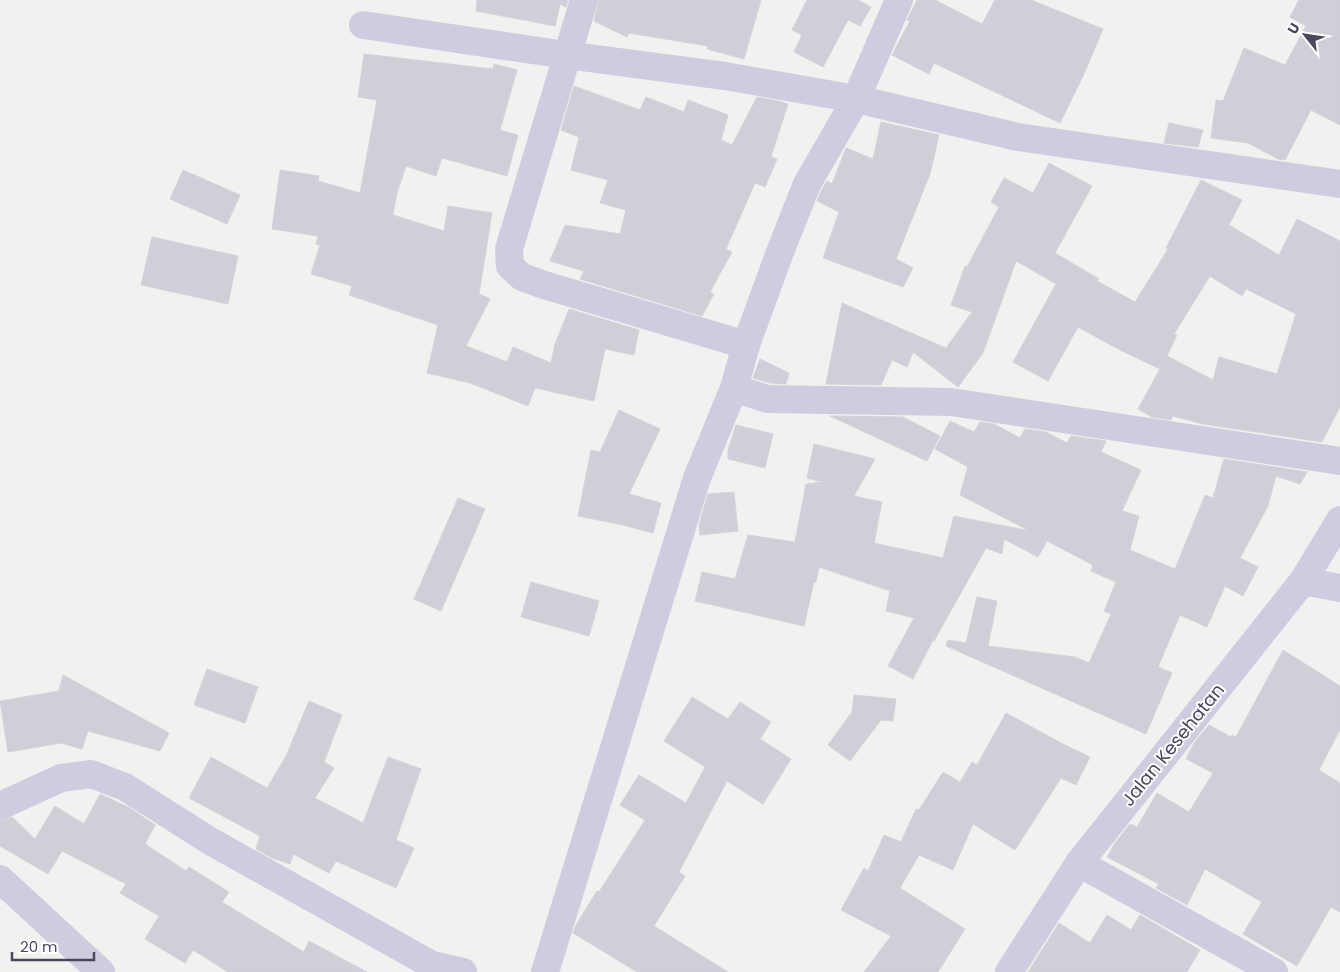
<svg xmlns="http://www.w3.org/2000/svg" width="1340" height="972" font-family="Poppins,sans-serif">
	<style>
		.building { fill: #d2ced7; stroke: #d6d2db; fill-rule: evenodd }
		.lines { fill: none; stroke-linecap: round; stroke-linejoin: round }
		.minor { stroke: #d0cce0; stroke-width: 28 }
		.tertiary { stroke: #d0cce0; stroke-width: 28 }
		.labels { text-anchor: middle; stroke-width: 4; stroke-linejoin: round; paint-order: stroke }
		.street-label { font-size: 18px; fill: #4b455e; stroke: #fff }
	</style>
	<rect width="100%" height="100%" fill="#f2f1ef"/>
	<g class="building">
		<polygon points="477,0 568,0 566,7 560,4 555,26 476,11"/>
		<polygon points="599,0 761,0 744,59 707,49 708,46 629,33 627,37 594,21"/>
		<polygon points="807,0 858,0 871,7 860,26 848,20 823,67 794,52 802,35 792,30"/>
		<polygon points="917,0 935,0 982,24 995,0 1031,0 1103,29 1084,74 1060,123 934,63 929,74 892,55 910,21 907,20"/>
		<polygon points="1299,0 1340,0 1340,125 1311,110 1285,160 1278,159 1248,143 1211,138 1216,100 1223,101 1244,48 1285,65 1306,26 1290,17"/>
		<polygon points="364,54 493,69 494,64 517,70 500,130 518,135 507,176 442,158 436,176 406,166 397,193 393,215 444,231 448,206 492,213 479,294 490,299 466,346 507,362 513,347 551,363 555,344 569,309 639,330 634,355 605,349 594,401 535,388 528,406 470,383 427,373 438,325 349,295 352,286 311,274 320,245 316,244 318,236 272,229 280,170 319,176 318,181 360,193 377,100 358,97"/>
		<polygon points="574,86 640,110 646,97 684,112 688,100 728,115 721,140 732,145 757,97 778,101 788,104 771,157 777,159 765,187 755,183 726,249 732,252 710,292 714,294 702,316 580,279 584,271 550,261 565,225 620,234 626,210 600,203 608,180 571,170 579,137 561,130"/>
		<polygon points="881,122 939,135 930,174 896,259 913,268 903,287 823,258 839,212 817,201 821,191 827,181 832,184 846,148 873,159"/>
		<polygon points="1169,123 1203,130 1198,147 1164,143"/>
		<path d="M1049,163l43,23 -37,67 44,26 -2,2 38,21 33,-53 -2,-1 35,-68 41,20 -13,25 50,30 18,-36 43,22v166l-18,35 -119,-18 -30,-8 -2,4 -19,-3 -14,-8 22,-40 -40,-19 -42,-23 -30,54 -35,-19 43,-78 -40,-23 -33,92 -25,34 -45,-35 -6,15 -15,-7 -11,25 -55,-1 16,-81 104,45 26,-36 -21,-7 14,-39 2,1 32,-60 -8,-5 13,-24 29,15zM1210,276l32,20 4,-7 50,25 -19,60 -58,-17 -6,23 -46,-24 10,-21 -3,-1z"/>
		<polygon points="183,170 240,195 227,224 170,199"/>
		<polygon points="152,237 238,256 228,304 141,285"/>
		<polygon points="760,359 789,373 786,384 770,383 753,378"/>
		<polygon points="619,410 660,429 629,494 661,503 653,533 623,525 578,516 591,450 600,452"/>
		<polygon points="830,416 903,417 940,436 927,461"/>
		<polygon points="950,421 974,432 980,422 994,424 1020,438 1025,429 1046,432 1067,443 1071,436 1106,441 1101,452 1141,470 1122,511 1139,516 1130,550 1175,569 1205,495 1213,498 1224,459 1307,472 1300,484 1276,476 1268,506 1240,558 1258,567 1243,596 1225,586 1207,627 1180,615 1158,667 1172,673 1146,734 946,646 948,640 966,643 977,597 997,601 988,646 1075,657 1089,663 1111,614 1104,611 1116,582 1091,571 1093,565 1047,541 1038,557 1004,539 1002,554 986,548 934,641 933,640 913,679 888,666 914,618 886,611 890,591 819,567 816,582 814,582 804,626 695,601 702,572 735,579 748,535 795,542 806,484 822,482 807,478 814,444 875,459 854,496 882,502 874,543 943,558 954,516 1025,530 1026,529 960,495 968,467 935,449"/>
		<polygon points="736,425 773,434 765,468 728,459 728,450"/>
		<polygon points="734,492 738,531 700,535 699,525 708,494"/>
		<polygon points="458,498 485,509 441,611 414,599"/>
		<polygon points="531,582 599,601 589,636 521,617"/>
		<polygon points="1283,650 1340,686 1340,730 1319,770 1340,783 1340,912 1331,907 1297,966 1243,934 1262,902 1205,869 1187,905 1156,888 1159,884 1107,857 1115,843 1130,824 1137,827 1157,793 1189,812 1213,773 1186,759 1194,743 1209,725 1231,737 1232,735 1236,737"/>
		<polygon points="207,669 258,687 245,723 194,705"/>
		<polygon points="63,675 169,733 160,751 88,731 82,749 61,743 8,752 0,701 59,691"/>
		<polygon points="854,695 896,699 893,721 881,720 850,761 828,745 852,712"/>
		<polygon points="692,697 728,719 740,702 771,722 760,739 791,759 763,804 727,781 679,872 685,876 654,926 728,972 637,972 573,933 576,925 597,891 599,892 645,820 620,805 639,775 686,803 705,767 664,741"/>
		<polygon points="309,701 342,715 324,762 334,768 315,798 363,823 388,757 421,769 396,840 414,848 396,888 336,861 329,873 293,854 290,864 272,858 256,849 260,836 189,798 211,757 267,788 286,756"/>
		<polygon points="1006,713 1063,744 1090,757 1076,785 1061,778 1015,850 973,824 953,870 919,855 900,888 965,929 938,972 864,972 891,936 841,910 864,868 868,871 884,835 901,842 916,809 919,810 943,772 960,782 972,762 977,765"/>
		<polygon points="100,794 130,808 155,825 145,844 186,871 189,867 229,892 222,902 304,952 309,941 367,972 228,972 193,950 185,963 145,939 159,916 120,893 126,884 62,851 48,874 0,846 0,821 12,817 35,839 55,806 84,824"/>
		<polygon points="1107,915 1131,930 1140,915 1200,950 1187,972 1028,972 1059,923 1090,943"/>
	</g>
	<g class="lines">
		<g class="minor">
			<polyline points="584,0 509,249 510,266 522,277 544,285 746,345"/>
			<polyline points="363,25 566,55 725,76 856,99 1018,137 1340,184"/>
			<polyline points="734,388 767,399 951,402 1340,461"/>
			<polyline points="1303,581 1340,588"/>
			<polyline points="0,806 61,778 91,774 125,787 210,841 432,965 463,972"/>
			<polyline points="1079,863 1274,972"/>
			<polyline points="545,972 697,478 734,388 746,345 780,252 807,184 856,99 899,0"/>
			<polyline points="1009,972 1079,863 1303,581 1340,520"/>
		</g>
		<polyline class="tertiary" points="0,879 101,972"/>
	</g>
	<g class="labels">
		<g class="street-label">
			<text transform="translate(1173 745) rotate(-51)" y="6">Jalan Kesehatan</text>
		</g>
	</g>
	<g transform="translate(1305 35) rotate(300)" stroke="#ffffff" stroke-width="4" paint-order="stroke">
	<path d="M0-4L9 19L0 12L-9 19Z" fill="#4b455e"/>
	<text y="-8" font-size="14" font-weight="bold" text-anchor="middle" fill="#4b455e">U</text>
	</g>
	<path d="M12 952v8h82v-8" fill="none" stroke="#4b455e" stroke-width="2.5"/>
	<text x="20" y="952" font-size="15" fill="#4b455e" stroke="#ffffff" stroke-width="4" paint-order="stroke">20 m</text>
</svg>
